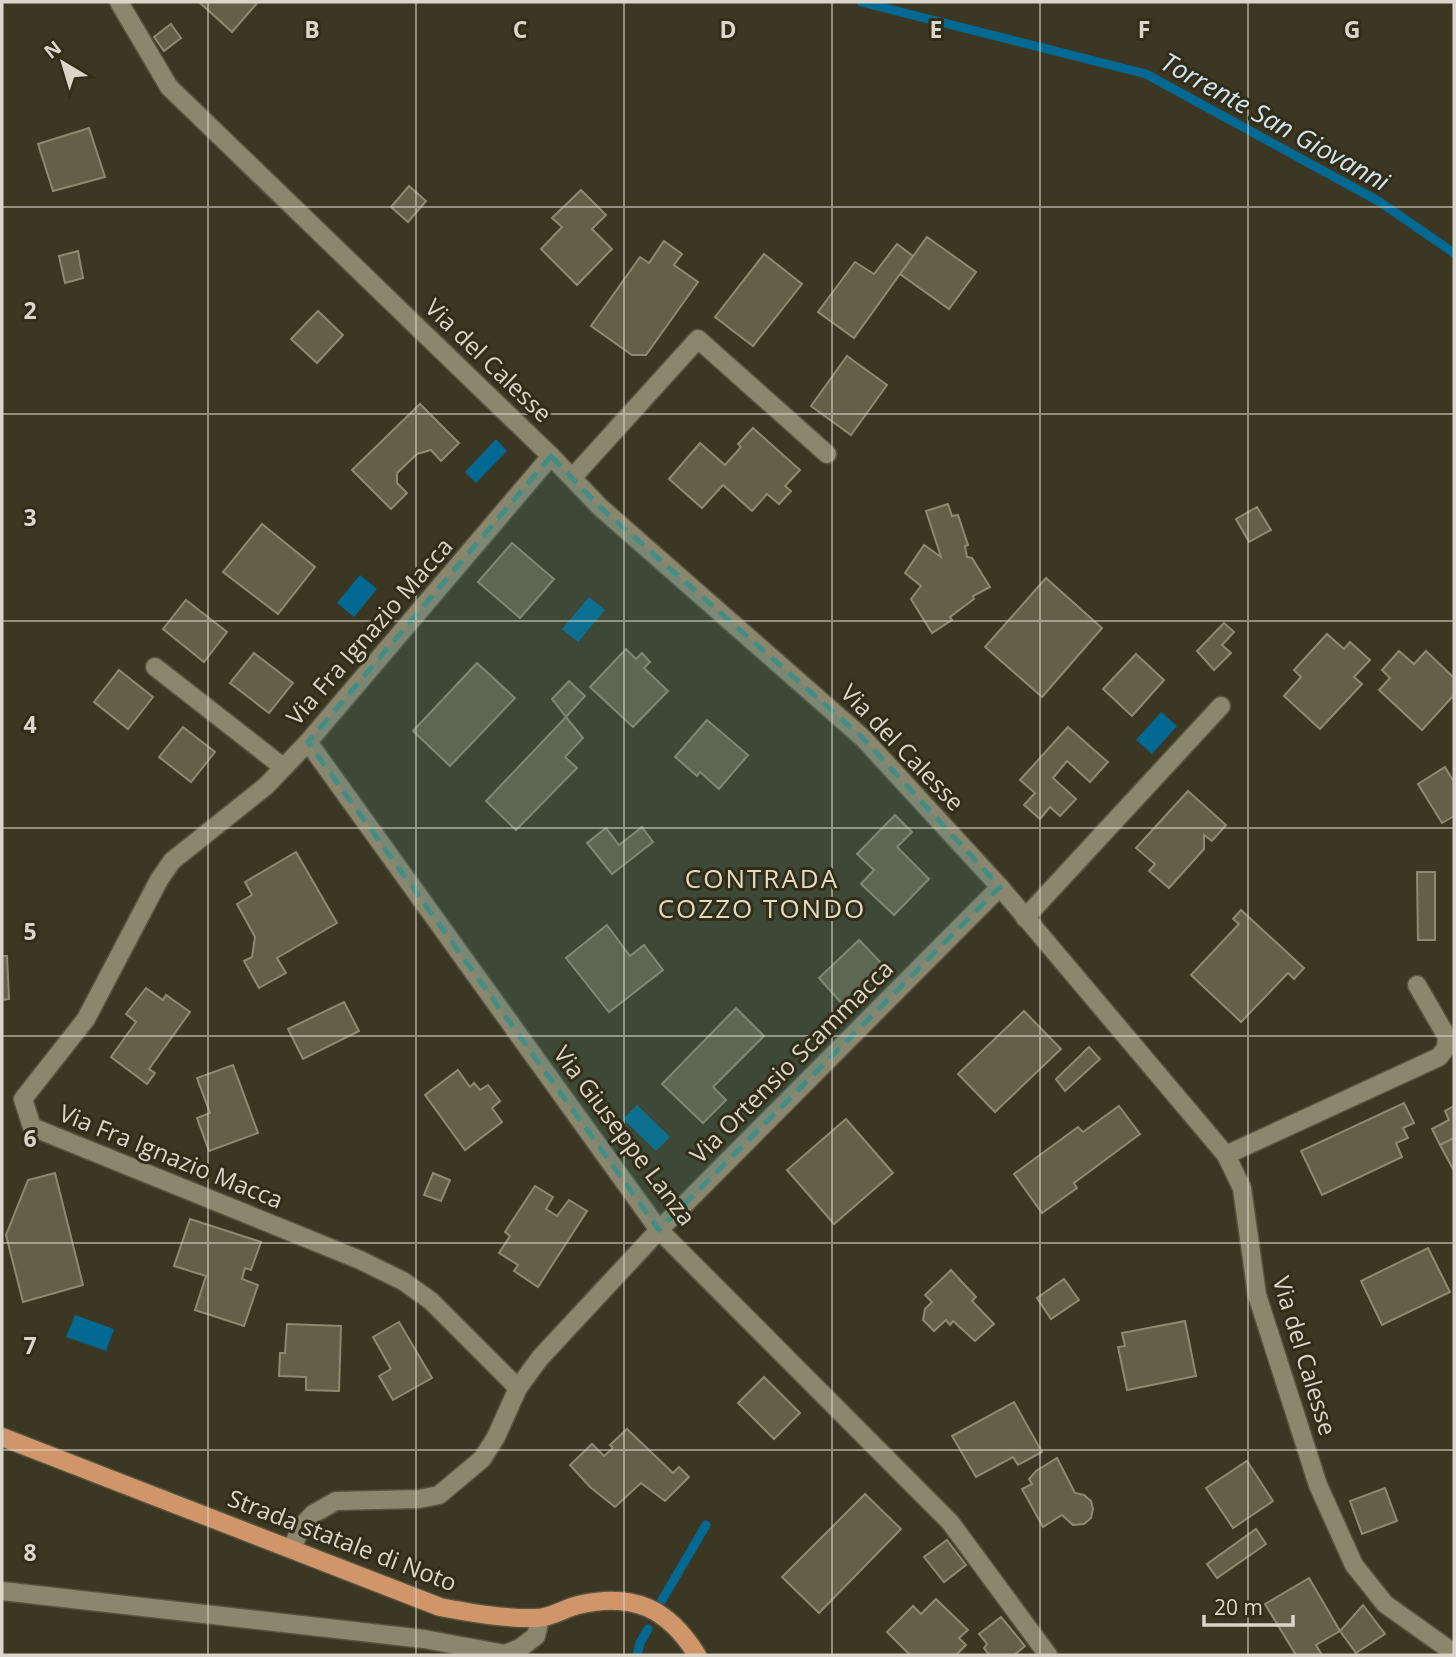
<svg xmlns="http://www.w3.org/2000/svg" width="1456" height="1657" font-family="'Open Sans',sans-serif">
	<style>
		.water { fill: #026993 }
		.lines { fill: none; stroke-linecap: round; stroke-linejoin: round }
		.stream { stroke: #026993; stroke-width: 9 }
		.building { fill: #645f48; stroke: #8e8971; stroke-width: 2 }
		.minor-casing { stroke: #56533f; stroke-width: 21 }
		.major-casing { stroke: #56533f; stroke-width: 21 }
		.minor { stroke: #8b866e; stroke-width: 18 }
		.major { stroke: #d0966a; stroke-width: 18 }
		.marked { fill: #428e85; fill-opacity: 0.2; stroke: #428e85; stroke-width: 5; stroke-dasharray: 14 9; stroke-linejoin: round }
		.grid { fill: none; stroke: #dad7ca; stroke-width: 2; stroke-opacity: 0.55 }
		.labels { text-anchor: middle; stroke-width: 6; stroke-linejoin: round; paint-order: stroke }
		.street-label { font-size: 24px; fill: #dad7ca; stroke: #322d18 }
		.water-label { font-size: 26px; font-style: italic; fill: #d1e5f1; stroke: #322d18 }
		.neighbourhood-label { font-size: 26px; letter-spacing: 2px; fill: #e1dcc1; stroke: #322d18 }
		.grid-label { font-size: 23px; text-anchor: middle; font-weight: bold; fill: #dad7ca; stroke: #322d18; stroke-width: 6; stroke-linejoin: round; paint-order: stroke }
	</style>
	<rect width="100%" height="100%" fill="#3c3722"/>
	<g class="water">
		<polygon points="496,439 507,451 476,483 465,472"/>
		<polygon points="360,575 377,589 354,617 337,603"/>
		<polygon points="589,597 605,610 578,642 562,629"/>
		<polygon points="1161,712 1177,726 1152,754 1136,740"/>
		<polygon points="637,1105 670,1137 656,1151 623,1119"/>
		<polygon points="75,1315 114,1329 106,1351 66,1337"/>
	</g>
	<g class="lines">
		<g class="stream">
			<polyline points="861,2 1146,74 1380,202 1454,253"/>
			<polyline points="662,1600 706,1525"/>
			<polyline points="637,1655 640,1643 648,1629"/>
		</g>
	</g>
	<g class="building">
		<polygon points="199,2 258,2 232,32"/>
		<polygon points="171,24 181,38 164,51 154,37"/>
		<polygon points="89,128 105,177 53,191 38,144"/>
		<polygon points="409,186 426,201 408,222 391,207"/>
		<polygon points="581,190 606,215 592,229 612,249 577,285 541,249 562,227 552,218"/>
		<polygon points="927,237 976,272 949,309 900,274"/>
		<polygon points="664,241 682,254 674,265 698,282 646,355 632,355 591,326 640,257 649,263"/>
		<polygon points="897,244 913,256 854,338 818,312 855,262 874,274"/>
		<polygon points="78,251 83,278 65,283 59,256"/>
		<polygon points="764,254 802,284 753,346 715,317"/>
		<polygon points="318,311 343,335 317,363 291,339"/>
		<polygon points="847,356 887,385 851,435 811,406"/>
		<polygon points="420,404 459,443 441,461 431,450 417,454 397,473 397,483 407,493 391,509 352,470"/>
		<polygon points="753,428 800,470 785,486 791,491 779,504 767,494 752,511 723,485 702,508 669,479 700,443 725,465 741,447 738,444"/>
		<polygon points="948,504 952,516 958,515 968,545 965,546 967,557 972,558 990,587 973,596 974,599 950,617 952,620 932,633 911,599 921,586 905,573 924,545 941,557 926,511"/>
		<polygon points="1257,507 1271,530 1249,542 1236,519"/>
		<polygon points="262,524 315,567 278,614 223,572"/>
		<polygon points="512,543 554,579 520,618 478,582"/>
		<polygon points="1046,578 1102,628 1042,697 985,647"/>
		<polygon points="186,600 227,632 204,662 163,629"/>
		<polygon points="1224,623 1234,632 1222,645 1231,653 1214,670 1197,651"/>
		<polygon points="1327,634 1344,649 1350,642 1370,660 1354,677 1362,684 1320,729 1284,696 1301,677 1294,670"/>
		<polygon points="626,649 636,659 642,653 650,662 644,668 668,691 633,727 590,687"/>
		<polygon points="1399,651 1414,664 1426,651 1454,678 1454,695 1422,730 1379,690 1390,678 1382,670"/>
		<polygon points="254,653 293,683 269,713 230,683"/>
		<polygon points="1136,654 1164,680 1132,716 1103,689"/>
		<polygon points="477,663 515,698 450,766 413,731"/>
		<polygon points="119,670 153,697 128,729 94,702"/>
		<polygon points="569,681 585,696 566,717 552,699"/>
		<polygon points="566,717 583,738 565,757 577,768 516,830 486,801"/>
		<polygon points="707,720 748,755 719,789 700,772 697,776 675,757"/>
		<polygon points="183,727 215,752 191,782 159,757"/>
		<polygon points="1068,727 1108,762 1090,782 1067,761 1053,778 1076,799 1060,816 1050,807 1040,819 1024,805 1035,793 1020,780"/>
		<polygon points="1445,767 1454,782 1454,816 1442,823 1418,784"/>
		<polygon points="1188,791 1226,825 1212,841 1204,835 1204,849 1169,888 1149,871 1155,864 1136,848"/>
		<polygon points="895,815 912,832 897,847 929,879 894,915 861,884 874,870 857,854"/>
		<polygon points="642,827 653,842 612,874 587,843 606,828 619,845"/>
		<polygon points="296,852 337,923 277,958 286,973 259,988 244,961 252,957 255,937 237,904 252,895 245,882"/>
		<polygon points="1417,872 1435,872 1435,940 1418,940"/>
		<polygon points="1241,910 1304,968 1294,979 1288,973 1241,1022 1191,975 1239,924 1233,919"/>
		<polygon points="607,925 630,956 644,945 663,970 609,1012 566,958"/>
		<polygon points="859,940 885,967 844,1006 819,978"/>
		<polygon points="2,956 7,956 9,999 2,1000"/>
		<polygon points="146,988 163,1000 166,995 190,1012 149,1069 155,1073 147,1084 111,1057 136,1022 126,1014"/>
		<polygon points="344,1002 359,1031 303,1059 288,1029"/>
		<polygon points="736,1008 764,1036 713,1087 726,1100 703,1123 662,1084"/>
		<polygon points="1024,1011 1061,1049 995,1112 958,1074"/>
		<polygon points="1089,1047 1100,1059 1065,1091 1056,1079"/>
		<polygon points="233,1065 258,1133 209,1151 197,1118 210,1113 197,1078"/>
		<polygon points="458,1070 470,1087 474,1083 480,1090 488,1085 500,1101 492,1108 502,1122 465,1150 425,1095"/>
		<polygon points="1404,1103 1414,1123 1403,1128 1408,1138 1396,1143 1402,1157 1322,1195 1301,1151"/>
		<polygon points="1119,1106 1140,1134 1074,1183 1077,1188 1042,1213 1014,1174 1078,1127 1083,1132"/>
		<polygon points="1454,1106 1454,1138 1440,1145 1432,1129 1449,1120 1445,1111"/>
		<polygon points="846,1119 893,1173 834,1224 787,1170"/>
		<polygon points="1454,1138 1454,1168 1453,1169 1440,1145"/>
		<polygon points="55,1173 83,1285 23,1302 6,1235 28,1180"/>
		<polygon points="433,1173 450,1180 441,1201 424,1195"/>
		<polygon points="535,1186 553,1197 546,1209 557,1216 569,1200 587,1211 538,1287 514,1271 518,1265 499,1253 510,1236 505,1232"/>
		<polygon points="190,1219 261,1242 251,1270 245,1268 242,1279 258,1285 244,1326 195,1310 206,1276 174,1266"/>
		<polygon points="1428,1248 1450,1292 1382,1325 1361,1281"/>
		<polygon points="951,1270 976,1297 972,1301 994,1324 975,1341 953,1321 950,1325 946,1320 934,1331 923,1320 925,1309 932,1302 925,1295"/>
		<polygon points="1064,1279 1079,1300 1051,1319 1037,1298"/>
		<polygon points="1185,1321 1196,1376 1127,1390 1118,1347 1125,1346 1122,1333"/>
		<polygon points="399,1322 432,1378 393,1400 379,1376 391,1369 373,1337"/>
		<polygon points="287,1324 341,1326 339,1391 306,1390 306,1377 279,1376 280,1353 285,1353"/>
		<polygon points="764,1377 800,1413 774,1439 738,1403"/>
		<polygon points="1014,1402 1042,1452 1018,1465 1013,1457 976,1477 952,1436"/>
		<polygon points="627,1429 673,1473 679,1467 689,1477 665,1501 641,1483 615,1507 590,1487 570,1465 592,1444 604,1456 613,1448 610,1445"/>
		<polygon points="1057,1458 1075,1493 1084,1495 1091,1501 1093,1509 1091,1518 1084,1524 1073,1525 1062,1515 1043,1527 1022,1489 1032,1484 1029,1479 1036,1471"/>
		<polygon points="1247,1461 1273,1501 1233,1528 1206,1488"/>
		<polygon points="1385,1488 1397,1521 1362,1534 1350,1501"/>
		<polygon points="865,1494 901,1529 819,1613 782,1577"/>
		<polygon points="1256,1529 1266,1544 1217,1578 1207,1564"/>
		<polygon points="947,1540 966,1565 944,1582 924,1557"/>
		<polygon points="1309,1578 1340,1631 1316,1645 1322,1655 1296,1655 1265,1604"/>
		<polygon points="936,1599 968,1630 959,1638 966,1645 956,1655 910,1655 887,1632 913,1606 921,1614"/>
		<polygon points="1363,1605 1385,1634 1356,1653 1340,1631"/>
		<polygon points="1001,1617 1025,1646 1014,1655 989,1655 984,1648 987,1644 979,1634"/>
	</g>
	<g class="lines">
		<g class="minor-casing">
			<g id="minor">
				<polyline points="119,2 169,87 551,456 600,507 863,738 1000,887 1226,1155 1242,1188 1257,1295 1318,1485 1354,1565 1385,1604 1454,1653"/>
				<polyline points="573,477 698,339 827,454"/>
				<polyline points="155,667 283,767"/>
				<polyline points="308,742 659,1230 950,1522 1048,1655"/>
				<polyline points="1025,918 1221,706"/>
				<polyline points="1226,1155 1439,1057 1446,1048 1447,1037 1417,985"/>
				<polyline points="518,1388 431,1301 403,1281 360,1260 32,1127 23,1099 86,1019 159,880 172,861 266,786 308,742 551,456"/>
				<polyline points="292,1549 301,1527 313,1514 336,1501 419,1499 439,1495 482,1459 496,1437 518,1388 540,1358 659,1230 1000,887"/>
				<polyline points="2,1591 424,1639 505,1654 520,1648 536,1636 540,1619"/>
			</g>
		</g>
		<g class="major-casing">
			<path id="major" d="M2,1437l438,170c32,6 65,12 97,11 14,0 28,-10 41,-13 55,-13 90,3 119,50"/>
		</g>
		<use href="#minor" class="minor"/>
		<use href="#major" class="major"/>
	</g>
	<path class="marked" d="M551,456l49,51 263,231 137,149 -341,343 -351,-488z"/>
	<path class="grid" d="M208,2v1653M416,2v1653M624,2v1653M832,2v1653M1040,2v1653M1248,2v1653M2,207h1452M2,414h1452M2,621h1452M2,828h1452M2,1036h1452M2,1243h1452M2,1450h1452"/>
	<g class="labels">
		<g class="street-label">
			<text transform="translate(488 361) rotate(44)" y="8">Via del Calesse</text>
			<text transform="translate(370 632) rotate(-49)" y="8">Via Fra Ignazio Macca</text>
			<text transform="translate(902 748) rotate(46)" y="8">Via del Calesse</text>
			<text transform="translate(792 1062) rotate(-45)" y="8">Via Ortensio Scammacca</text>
			<text transform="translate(624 1136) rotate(53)" y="8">Via Giuseppe Lanza</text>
			<text transform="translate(171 1157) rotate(22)" y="8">Via Fra Ignazio Macca</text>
			<text transform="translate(1304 1356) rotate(73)" y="8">Via del Calesse</text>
			<text transform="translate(342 1541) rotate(21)" y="8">Strada statale di Noto</text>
		</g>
		<g class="water-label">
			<text transform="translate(1275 122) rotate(29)" y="9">Torrente San Giovanni</text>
		</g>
		<g class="neighbourhood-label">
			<text x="762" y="888">CONTRADA<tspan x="762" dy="30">COZZO TONDO</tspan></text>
		</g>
	</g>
	<g class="grid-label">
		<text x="312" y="38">B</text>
		<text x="520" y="38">C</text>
		<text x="728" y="38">D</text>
		<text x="936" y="38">E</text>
		<text x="1144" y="38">F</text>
		<text x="1352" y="38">G</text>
		<text x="30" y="319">2</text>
		<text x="30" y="526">3</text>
		<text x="30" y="733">4</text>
		<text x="30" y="940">5</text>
		<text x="30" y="1147">6</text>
		<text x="30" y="1354">7</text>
		<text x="30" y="1561">8</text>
	</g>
	<rect width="1456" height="1657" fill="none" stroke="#dad7ca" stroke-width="7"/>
	<g transform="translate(63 63) rotate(322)" stroke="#322d18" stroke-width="5" paint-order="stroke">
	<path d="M0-5L12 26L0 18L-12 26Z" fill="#dad7ca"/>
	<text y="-10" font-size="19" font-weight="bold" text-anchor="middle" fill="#dad7ca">N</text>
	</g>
	<path d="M1204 1615v10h89v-10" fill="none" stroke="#dad7ca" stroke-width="3.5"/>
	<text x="1214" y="1615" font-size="21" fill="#dad7ca" stroke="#322d18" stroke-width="5" paint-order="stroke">20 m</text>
</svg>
